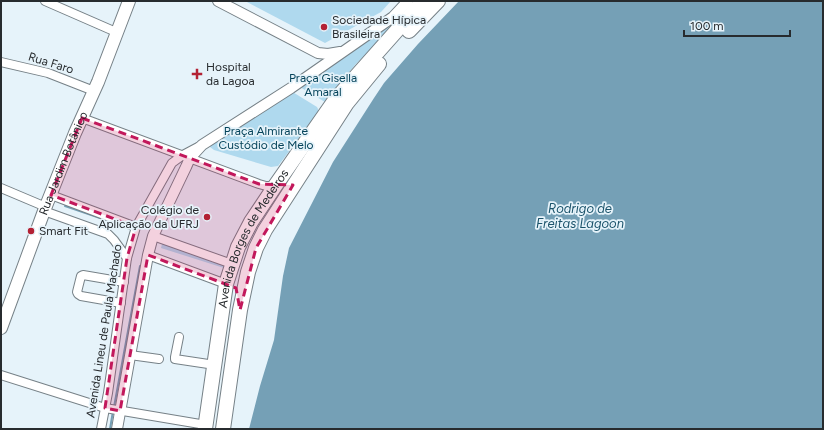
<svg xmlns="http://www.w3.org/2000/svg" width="824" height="430" font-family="Figtree,sans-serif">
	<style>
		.green { fill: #afd9ee }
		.water { fill: #75a0b6 }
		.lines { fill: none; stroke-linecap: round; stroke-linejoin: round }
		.stream { stroke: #75a0b6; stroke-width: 2 }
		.minor-casing { stroke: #768187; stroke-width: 10 }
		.tertiary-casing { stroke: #768187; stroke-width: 12 }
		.secondary-casing { stroke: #768187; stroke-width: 14 }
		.trunk-casing { stroke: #768187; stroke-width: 16 }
		.minor { stroke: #fff; stroke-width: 8 }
		.tertiary { stroke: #fff; stroke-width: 10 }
		.secondary { stroke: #fff; stroke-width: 12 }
		.trunk { stroke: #fff; stroke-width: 14 }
		.marked { fill: #c2185b; fill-opacity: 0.2; stroke: #c2185b; stroke-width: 3; stroke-dasharray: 8 5; stroke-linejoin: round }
		.poi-dot { fill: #b32134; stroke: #e6f3fa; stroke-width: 1.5 }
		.labels { text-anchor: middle; stroke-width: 3.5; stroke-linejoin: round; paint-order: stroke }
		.poi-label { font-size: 12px; fill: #272b2e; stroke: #e6f3fa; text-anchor: start }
		.street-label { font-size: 12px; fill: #272b2e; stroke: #e6f3fa }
		.park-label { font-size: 12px; fill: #06445b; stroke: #e6f3fa }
		.water-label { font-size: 13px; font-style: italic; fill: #1b536b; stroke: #e6f3fa }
	</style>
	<rect width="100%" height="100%" fill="#e6f3fa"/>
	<g class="green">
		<polygon points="245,1 391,1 381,12 325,43"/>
		<polygon points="388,26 390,28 388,31 355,65 325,102 300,87"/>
		<polygon points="291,91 317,107 318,109 318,113 278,166 271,167 214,150 210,147 210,144"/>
		<polygon points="163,240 227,262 224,268 161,248"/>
	</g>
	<polygon class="water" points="459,1 823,1 823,429 249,429 260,386 274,340 283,276 289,248 333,162 374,98 384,83 418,44"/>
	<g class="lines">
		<g class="stream">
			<polyline points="65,206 103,219"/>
			<polyline points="114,407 140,266"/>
			<polyline points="110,429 113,411"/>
		</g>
		<g class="minor-casing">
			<g id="minor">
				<polyline points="45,1 116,32"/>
				<polyline points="1,62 48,73 94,91"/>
				<polyline points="82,118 259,184 266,186 277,186"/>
				<polyline points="1,188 46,207"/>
				<polyline points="51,195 136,227"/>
				<polyline points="44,211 108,234 114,240 127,258"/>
				<polyline points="153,236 232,264"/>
				<polyline points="148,255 226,284"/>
				<polyline points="121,303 81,296 78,294 77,292 81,276 83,275 124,282"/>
				<polyline points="179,337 175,357 175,359 215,365"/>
				<polyline points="130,355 159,359"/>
				<polyline points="1,375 105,408 206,425"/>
				<polyline points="101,429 108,393 127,258 136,227 172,163 183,155 198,147"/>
			</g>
		</g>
		<g class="tertiary-casing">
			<g id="tertiary">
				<polyline points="218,1 318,53 328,54 340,52"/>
				<polyline points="117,429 148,255 153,236 186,167 190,158 202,145 291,88 393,17 408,1"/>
			</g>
		</g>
		<g class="secondary-casing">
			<g id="secondary">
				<path id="s1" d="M1,328l43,-117 31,-78 23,-51 31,-81"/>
			</g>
		</g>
		<g class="trunk-casing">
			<g id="trunk">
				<polyline points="409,31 438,1"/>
				<path id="s2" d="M205,429l21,-145 12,-37 13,-25 24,-36 60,-86 88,-99"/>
				<polyline points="223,429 240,310 248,272 256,248 265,230 347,103 379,64"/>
			</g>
		</g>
		<use href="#minor" class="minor"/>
		<use href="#tertiary" class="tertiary"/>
		<use href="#secondary" class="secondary"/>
		<use href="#trunk" class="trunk"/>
	</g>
	<path class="marked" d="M82,118l177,66 34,1 -37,63 -16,62 -4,-22 -88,-33 -28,156 -15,-3 22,-150 9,-31 -85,-32z"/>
	<g class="poi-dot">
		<circle cx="324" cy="27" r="4"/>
		<path d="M195 68h4v4h4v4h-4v4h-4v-4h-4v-4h4z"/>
		<circle cx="207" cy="217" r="4"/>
		<circle cx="31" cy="231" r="4"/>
	</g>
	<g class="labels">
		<g class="poi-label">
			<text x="332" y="24">Sociedade Hípica<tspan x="332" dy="14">Brasileira</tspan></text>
			<text x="206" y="71">Hospital<tspan x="206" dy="14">da Lagoa</tspan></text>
			<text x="199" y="214" text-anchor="end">Colégio de<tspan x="199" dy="14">Aplicação da UFRJ</tspan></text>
			<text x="39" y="235">Smart Fit</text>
		</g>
		<g class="street-label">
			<text transform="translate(51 63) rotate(17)" y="4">Rua Faro</text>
			<text dy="4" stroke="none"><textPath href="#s1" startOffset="176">Rua Jardim Botânico</textPath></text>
			<text dy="4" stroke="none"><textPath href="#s2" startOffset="199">Avenida Borges de Medeiros</textPath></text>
			<text transform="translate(104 331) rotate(-81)" y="4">Avenida Lineu de Paula Machado</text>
		</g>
		<g class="park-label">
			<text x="323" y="82">Praça Gisella<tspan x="323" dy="14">Amaral</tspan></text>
			<text x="266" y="135">Praça Almirante<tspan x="266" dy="14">Custódio de Melo</tspan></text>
		</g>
		<g class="water-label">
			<text x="580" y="213">Rodrigo de<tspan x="580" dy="15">Freitas Lagoon</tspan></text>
		</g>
	</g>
	<rect width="824" height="430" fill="none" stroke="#272b2e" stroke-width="4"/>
	<path d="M684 30v6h106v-6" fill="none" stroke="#272b2e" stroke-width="2"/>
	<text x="690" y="30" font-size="12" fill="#272b2e" stroke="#e6f3fa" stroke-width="3" paint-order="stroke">100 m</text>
</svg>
